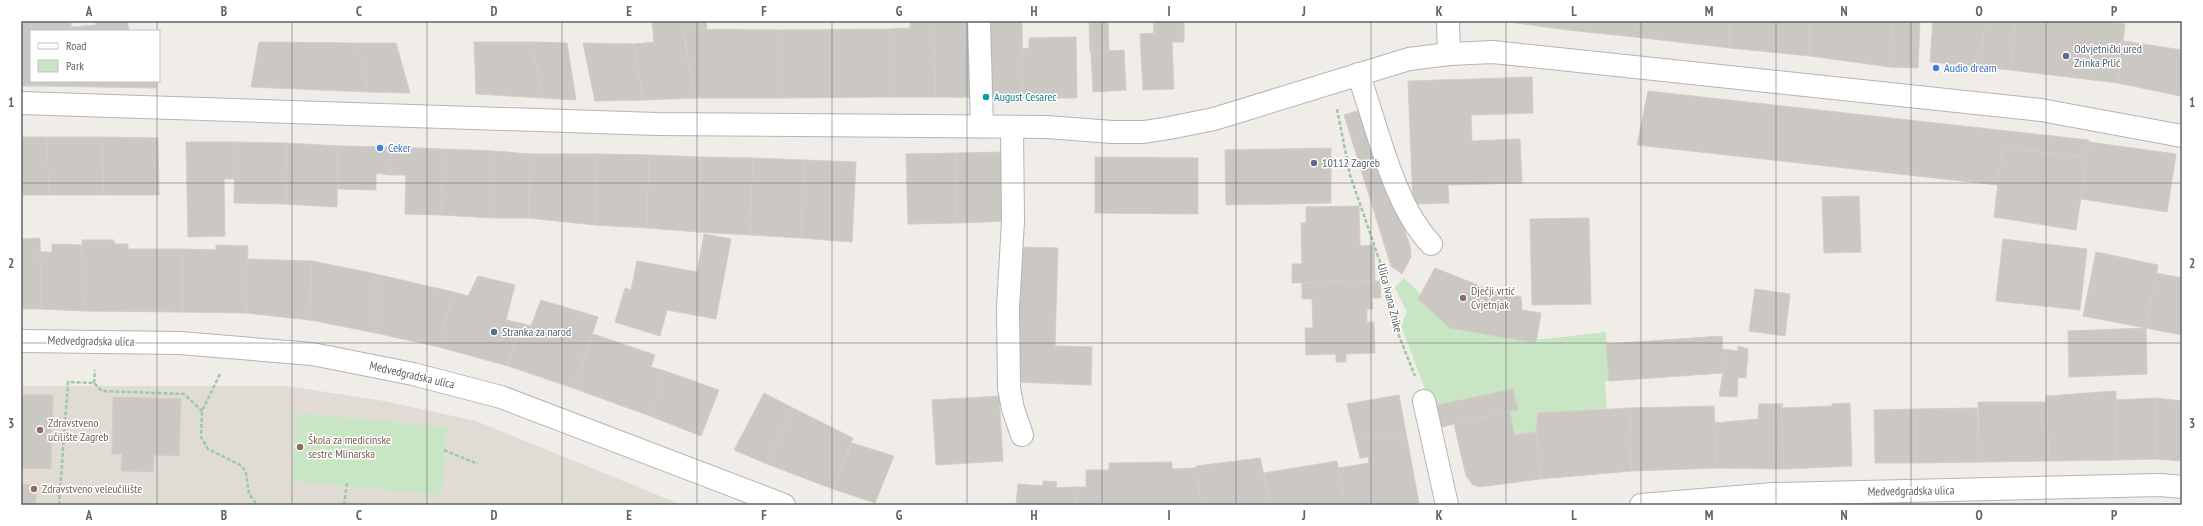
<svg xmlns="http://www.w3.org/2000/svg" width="2203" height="526" font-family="'PT Sans Narrow',sans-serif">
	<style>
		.education { fill: #e0dcd5 }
		.green { fill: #c9e6c4 }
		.building { fill: #cbc7c3; stroke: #d4cdc5 }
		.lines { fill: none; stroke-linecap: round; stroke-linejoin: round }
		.minor-casing { stroke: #b2b5b8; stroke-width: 24 }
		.path { stroke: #9fc9a5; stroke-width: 2.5; stroke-dasharray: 4 2; stroke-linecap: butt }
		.minor { stroke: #fff; stroke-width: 22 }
		.grid { fill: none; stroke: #5e6366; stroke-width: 1; stroke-opacity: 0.55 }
		.service-dot { fill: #5c6f8a; stroke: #fff; stroke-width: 1.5 }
		.shop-dot { fill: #3f7fe0; stroke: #fff; stroke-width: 1.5 }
		.culture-dot { fill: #0f9aa8; stroke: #fff; stroke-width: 1.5 }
		.education-dot { fill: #8d6e63; stroke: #fff; stroke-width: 1.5 }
		.labels { text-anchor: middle; stroke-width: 3; stroke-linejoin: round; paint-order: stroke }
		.service-label { font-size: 12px; fill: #4e5e75; stroke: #fff; text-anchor: start }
		.shop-label { font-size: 12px; fill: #366cbe; stroke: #fff; text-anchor: start }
		.culture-label { font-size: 12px; fill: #0d838f; stroke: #fff; text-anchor: start }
		.education-label { font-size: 12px; fill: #785e54; stroke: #fff; text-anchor: start }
		.street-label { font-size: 12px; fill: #5e6366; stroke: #fff }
		.neatline { fill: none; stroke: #5e6366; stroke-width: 1.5 }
		.grid-label { font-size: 13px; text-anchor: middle; font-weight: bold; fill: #5e6366 }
	</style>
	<rect width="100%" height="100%" fill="#f0ece7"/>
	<polygon class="education" points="21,386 287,386 384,401 476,421 682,505 21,505"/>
	<g class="green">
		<polygon points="1404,278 1453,325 1535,340 1606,332 1609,381 1605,381 1607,409 1538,413 1536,432 1514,435 1510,412 1518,410 1513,389 1437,405 1432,408 1401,325 1407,312 1395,288"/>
		<polygon points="298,413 447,427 441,495 292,481"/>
	</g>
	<g class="building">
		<polygon points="21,21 31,21 31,81 39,81 40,86 21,86"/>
		<polygon points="31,21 71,21 71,27 96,25 95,21 127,21 129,31 32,31"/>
		<polygon points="652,21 681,21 695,98 643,100 634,44 654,42"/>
		<polygon points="681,21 706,21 707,30 683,29"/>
		<polygon points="910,21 933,21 936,97 891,97 890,29 910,28"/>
		<polygon points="933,21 1022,21 1023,98 936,97"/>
		<polygon points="1089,21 1108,21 1109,51 1090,52"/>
		<polygon points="1153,21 1184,21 1184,42 1172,42 1174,89 1143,90 1140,34 1154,33"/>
		<polygon points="1501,21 1568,21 1568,30"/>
		<polygon points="1568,21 1637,21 1635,37 1568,30"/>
		<polygon points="1637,21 1730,21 1730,48 1635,37"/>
		<polygon points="1730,21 1810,21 1810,56 1730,48"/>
		<polygon points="1810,21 1892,21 1890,67 1810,56"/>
		<polygon points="1892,21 1920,21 1918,68 1890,67"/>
		<polygon points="1933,21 1985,21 1980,67 1930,62"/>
		<polygon points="1985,21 2016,21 2010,70 1980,67"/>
		<polygon points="2016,21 2096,21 2125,24 2118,83 2010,70"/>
		<polygon points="683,29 781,30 782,98 695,98"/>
		<polygon points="890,29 891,97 782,98 781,30"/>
		<polygon points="1076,37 1077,98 1023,98 1022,49 1029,48 1029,38"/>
		<polygon points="2123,41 2182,50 2180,96 2118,83"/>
		<polygon points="259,42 356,43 369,92 251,87"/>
		<polygon points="474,42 532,42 543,98 476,94"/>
		<polygon points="532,42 567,43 576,100 543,98"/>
		<polygon points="356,43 396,43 410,93 369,92"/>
		<polygon points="583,43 634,44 643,100 595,101"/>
		<polygon points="1124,50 1126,90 1093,92 1091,52"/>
		<polygon points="2182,57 2182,96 2180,96"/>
		<polygon points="1532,77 1533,113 1471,115 1472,141 1520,139 1522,183 1448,185 1449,203 1413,204 1408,81"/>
		<polygon points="39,81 156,81 156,88 40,86"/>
		<polygon points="1648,91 2089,140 2087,157 2002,148 1998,185 1637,145"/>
		<polygon points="1363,109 1410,246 1411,257 1402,274 1391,266 1344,115"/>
		<polygon points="21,137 47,137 49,195 21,195"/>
		<polygon points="47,137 102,137 104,195 49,195"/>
		<polygon points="102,137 158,138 159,195 104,195"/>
		<polygon points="186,142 235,142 235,179 224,179 225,236 188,237"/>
		<polygon points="235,142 287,143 286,204 234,203"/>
		<polygon points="2089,142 2176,154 2167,212 2081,199"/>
		<polygon points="287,143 338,146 337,207 286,204"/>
		<polygon points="338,146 391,147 390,175 376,173 376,190 338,189"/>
		<polygon points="391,147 443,149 441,215 405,214 406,175 390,175"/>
		<polygon points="1331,148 1331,203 1226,205 1225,150"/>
		<polygon points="2002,148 2087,157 2076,230 1994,217"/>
		<polygon points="443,149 494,151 493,218 441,215"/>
		<polygon points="494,151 531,154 528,218 493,218"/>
		<polygon points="1006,152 1007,221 957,223 955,153"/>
		<polygon points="955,153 957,223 908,224 906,154"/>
		<polygon points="531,154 597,154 595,225 528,218"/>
		<polygon points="597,154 649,155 647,228 595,225"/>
		<polygon points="649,155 701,157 698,232 647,228"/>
		<polygon points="701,157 753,158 750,235 698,232"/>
		<polygon points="1095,157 1198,158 1198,214 1095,213"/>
		<polygon points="753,158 804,160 801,238 750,235"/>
		<polygon points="804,160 856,162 852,242 801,238"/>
		<polygon points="1859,196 1861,252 1824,253 1822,197"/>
		<polygon points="1359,206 1360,246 1374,245 1375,281 1292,283 1292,264 1302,264 1301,223 1306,223 1306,207"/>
		<polygon points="1589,218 1591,304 1532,305 1530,219"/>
		<polygon points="704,234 731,239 716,319 667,310 660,336 615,322 625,288 631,290 637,261 697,272"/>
		<polygon points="40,238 41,309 21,309 21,239"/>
		<polygon points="2003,239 2087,249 2080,310 1996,301"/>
		<polygon points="82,240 114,240 114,244 128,244 128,249 182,249 183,312 83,311"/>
		<polygon points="52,244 82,245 83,311 41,309 40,252 52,252"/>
		<polygon points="216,245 248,246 246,313 183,312 182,249 216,250"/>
		<polygon points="1018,247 1058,248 1055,346 1092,347 1091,385 1014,382"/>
		<polygon points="2096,252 2158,265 2146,328 2083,316"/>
		<polygon points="247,259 312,261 310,320 246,313"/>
		<polygon points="312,261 376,274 376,333 310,320"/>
		<polygon points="1435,268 1490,290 1521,297 1522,310 1541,313 1536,343 1450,328 1418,299"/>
		<polygon points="2156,273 2182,278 2182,335 2146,328"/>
		<polygon points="376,274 453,292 439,347 376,333"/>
		<polygon points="478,276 515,285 506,320 520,323 508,366 439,347 453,292 468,296"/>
		<polygon points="1375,281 1380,281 1381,298 1372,298 1373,309 1367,309 1367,322 1374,322 1375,353 1346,354 1346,362 1336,362 1336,354 1306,355 1305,328 1313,328 1312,299 1302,299 1302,283"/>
		<polygon points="1755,289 1790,294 1785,336 1749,331"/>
		<polygon points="541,300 598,317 573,388 508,366 520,323 531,326"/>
		<polygon points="2146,328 2147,374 2069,377 2068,331"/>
		<polygon points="593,334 655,355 651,367 665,371 650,416 573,388"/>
		<polygon points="1722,336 1723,373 1609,381 1606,344"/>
		<polygon points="1738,346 1748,349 1746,378 1738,377 1737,397 1719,396 1723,373 1722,349 1738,351"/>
		<polygon points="665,371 719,390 701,436 650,416"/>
		<polygon points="1513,389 1518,410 1441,427 1437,405"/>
		<polygon points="2116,391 2116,460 2049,461 2046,396"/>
		<polygon points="764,393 793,408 767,464 734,450"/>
		<polygon points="21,395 53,395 51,469 21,468"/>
		<polygon points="1399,395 1406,433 1356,441 1347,404"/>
		<polygon points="999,396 1003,461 936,465 932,400"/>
		<polygon points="113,397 181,399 179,456 154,455 153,472 121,471 122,454 112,454"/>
		<polygon points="2155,398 2182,401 2182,461 2157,459"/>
		<polygon points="2155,398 2157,459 2116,460 2116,400"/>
		<polygon points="1978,402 2047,402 2049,461 1979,462"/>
		<polygon points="1850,403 1852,466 1784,469 1781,408 1832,406 1832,404"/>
		<polygon points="1759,404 1783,404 1781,408 1784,469 1717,468 1714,423 1758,419"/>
		<polygon points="1714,406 1717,468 1631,471 1630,408"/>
		<polygon points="793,408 853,438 833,489 767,464"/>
		<polygon points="1630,408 1631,471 1540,479 1536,432 1538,413"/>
		<polygon points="1977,408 1979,462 1916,463 1915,409"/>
		<polygon points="1915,409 1916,463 1875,463 1874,410"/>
		<polygon points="1510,412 1514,435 1536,432 1540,479 1479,487 1473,485 1466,476 1454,424"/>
		<polygon points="1406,433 1419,503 1407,505 1345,505 1338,468 1369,463 1368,457 1360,458 1356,441"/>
		<polygon points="852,443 894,456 875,503 833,489"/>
		<polygon points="1260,458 1271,505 1201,505 1196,466"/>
		<polygon points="1337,461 1345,505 1271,505 1264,473"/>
		<polygon points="1172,462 1172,469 1196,468 1201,505 1076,505 1074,487 1086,487 1086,470 1109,470 1109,463"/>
		<polygon points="1043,481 1057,482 1056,488 1074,487 1076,505 1016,505 1018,484 1043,486"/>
		<polygon points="21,484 37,485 35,505 21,505"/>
	</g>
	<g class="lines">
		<g class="minor-casing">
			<g id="minor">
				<polyline points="979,21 982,126"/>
				<polyline points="1448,21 1449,54"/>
				<path d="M1358,74c20,53 34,129 73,170"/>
				<polyline points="21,103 656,124 1047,127 1112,132 1144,132 1169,128 1214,119 1409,59 1449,54 1493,52 2041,110 2182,136"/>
				<polyline points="1012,127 1013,221 1008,308 1009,388 1013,409 1022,435"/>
				<polyline points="21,341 180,343 312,354 413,374 501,397 784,505"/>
				<polyline points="1424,401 1447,505"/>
				<polyline points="1641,505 1773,494 2160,485 2182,487"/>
			</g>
		</g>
		<g class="path">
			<polyline points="1337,109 1350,175 1390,291 1397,331 1415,376"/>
			<polyline points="220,374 202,411 201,437 208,449 242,466 246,473 249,494 257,505"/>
			<polyline points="94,383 95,370"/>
			<polyline points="444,450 478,464"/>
			<polyline points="59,505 68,382 94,383 102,391 184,394 202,411"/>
			<polyline points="344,505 347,482"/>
		</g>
		<use href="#minor" class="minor"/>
	</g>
	<path class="grid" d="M157,21v10M292,21v484M427,21v484M562,21v484M697,21v484M832,21v484M967,21v484M1102,21v484M1236,21v484M1371,21v484M1506,21v484M1641,21v484M1776,21v484M1911,21v484M2046,21v484M157,81v424M21,183h2161M21,343h2161"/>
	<g class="service-dot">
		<circle cx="2066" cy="56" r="4"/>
		<circle cx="1314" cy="163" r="4"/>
		<circle cx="494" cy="332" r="4"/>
	</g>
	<g class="shop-dot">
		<circle cx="1936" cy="68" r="4"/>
		<circle cx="380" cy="148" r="4"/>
	</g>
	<circle class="culture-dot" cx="986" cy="97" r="4"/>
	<g class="education-dot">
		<circle cx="1463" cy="298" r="4"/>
		<circle cx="40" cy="430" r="4"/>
		<circle cx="300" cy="447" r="4"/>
		<circle cx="34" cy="489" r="4"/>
	</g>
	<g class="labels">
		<g class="service-label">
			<text x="2074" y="53">Odvjetnički ured<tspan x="2074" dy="14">Zrinka Prlić</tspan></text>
			<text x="1322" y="167">10112 Zagreb</text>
			<text x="502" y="336">Stranka za narod</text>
		</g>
		<g class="shop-label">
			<text x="1944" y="72">Audio dream</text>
			<text x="388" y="152">Ceker</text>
		</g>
		<g class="culture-label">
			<text x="994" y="101">August Cesarec</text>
		</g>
		<g class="education-label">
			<text x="1471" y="295">Dječji vrtić<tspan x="1471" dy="14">Cvjetnjak</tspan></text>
			<text x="48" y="427">Zdravstveno<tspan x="48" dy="14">učilište Zagreb</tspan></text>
			<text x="308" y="444">Škola za medicinske<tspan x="308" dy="14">sestre Mlinarska</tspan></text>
			<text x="42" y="493">Zdravstveno veleučilište</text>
		</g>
		<g class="street-label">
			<text transform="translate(1390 298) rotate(76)" y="4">Ulica Ivana Znike</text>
			<text transform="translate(91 341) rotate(1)" y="4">Medvedgradska ulica</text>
			<text transform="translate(412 375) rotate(13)" y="4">Medvedgradska ulica</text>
			<text transform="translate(1911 491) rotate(-1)" y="4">Medvedgradska ulica</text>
		</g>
	</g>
	<rect width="2203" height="526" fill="none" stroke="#ffffff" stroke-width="44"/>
	<rect x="30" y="30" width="130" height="52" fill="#ffffff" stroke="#bfc1c2"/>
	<rect x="38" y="43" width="20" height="6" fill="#ffffff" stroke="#bfc1c2"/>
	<text x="66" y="50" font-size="12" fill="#5e6366">Road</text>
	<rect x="38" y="60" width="20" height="12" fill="#c9e6c4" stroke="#bfc1c2"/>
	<text x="66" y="70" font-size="12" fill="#5e6366">Park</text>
	<rect x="22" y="22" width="2159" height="482" class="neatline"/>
	<g class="grid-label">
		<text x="89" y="16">A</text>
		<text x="224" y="16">B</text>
		<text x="359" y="16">C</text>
		<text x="494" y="16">D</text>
		<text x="629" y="16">E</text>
		<text x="764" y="16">F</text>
		<text x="899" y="16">G</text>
		<text x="1034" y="16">H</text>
		<text x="1169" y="16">I</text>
		<text x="1304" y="16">J</text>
		<text x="1439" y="16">K</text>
		<text x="1574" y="16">L</text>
		<text x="1709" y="16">M</text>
		<text x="1844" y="16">N</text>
		<text x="1979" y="16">O</text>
		<text x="2114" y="16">P</text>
		<text x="11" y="107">1</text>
		<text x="2192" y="107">1</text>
		<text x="11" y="268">2</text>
		<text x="2192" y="268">2</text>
		<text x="11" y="428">3</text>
		<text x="2192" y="428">3</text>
		<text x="89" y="520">A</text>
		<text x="224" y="520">B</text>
		<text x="359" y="520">C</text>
		<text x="494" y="520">D</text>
		<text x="629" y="520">E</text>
		<text x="764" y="520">F</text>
		<text x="899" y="520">G</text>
		<text x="1034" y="520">H</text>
		<text x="1169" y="520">I</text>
		<text x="1304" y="520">J</text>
		<text x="1439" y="520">K</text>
		<text x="1574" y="520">L</text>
		<text x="1709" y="520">M</text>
		<text x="1844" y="520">N</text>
		<text x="1979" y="520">O</text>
		<text x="2114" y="520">P</text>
	</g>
</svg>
